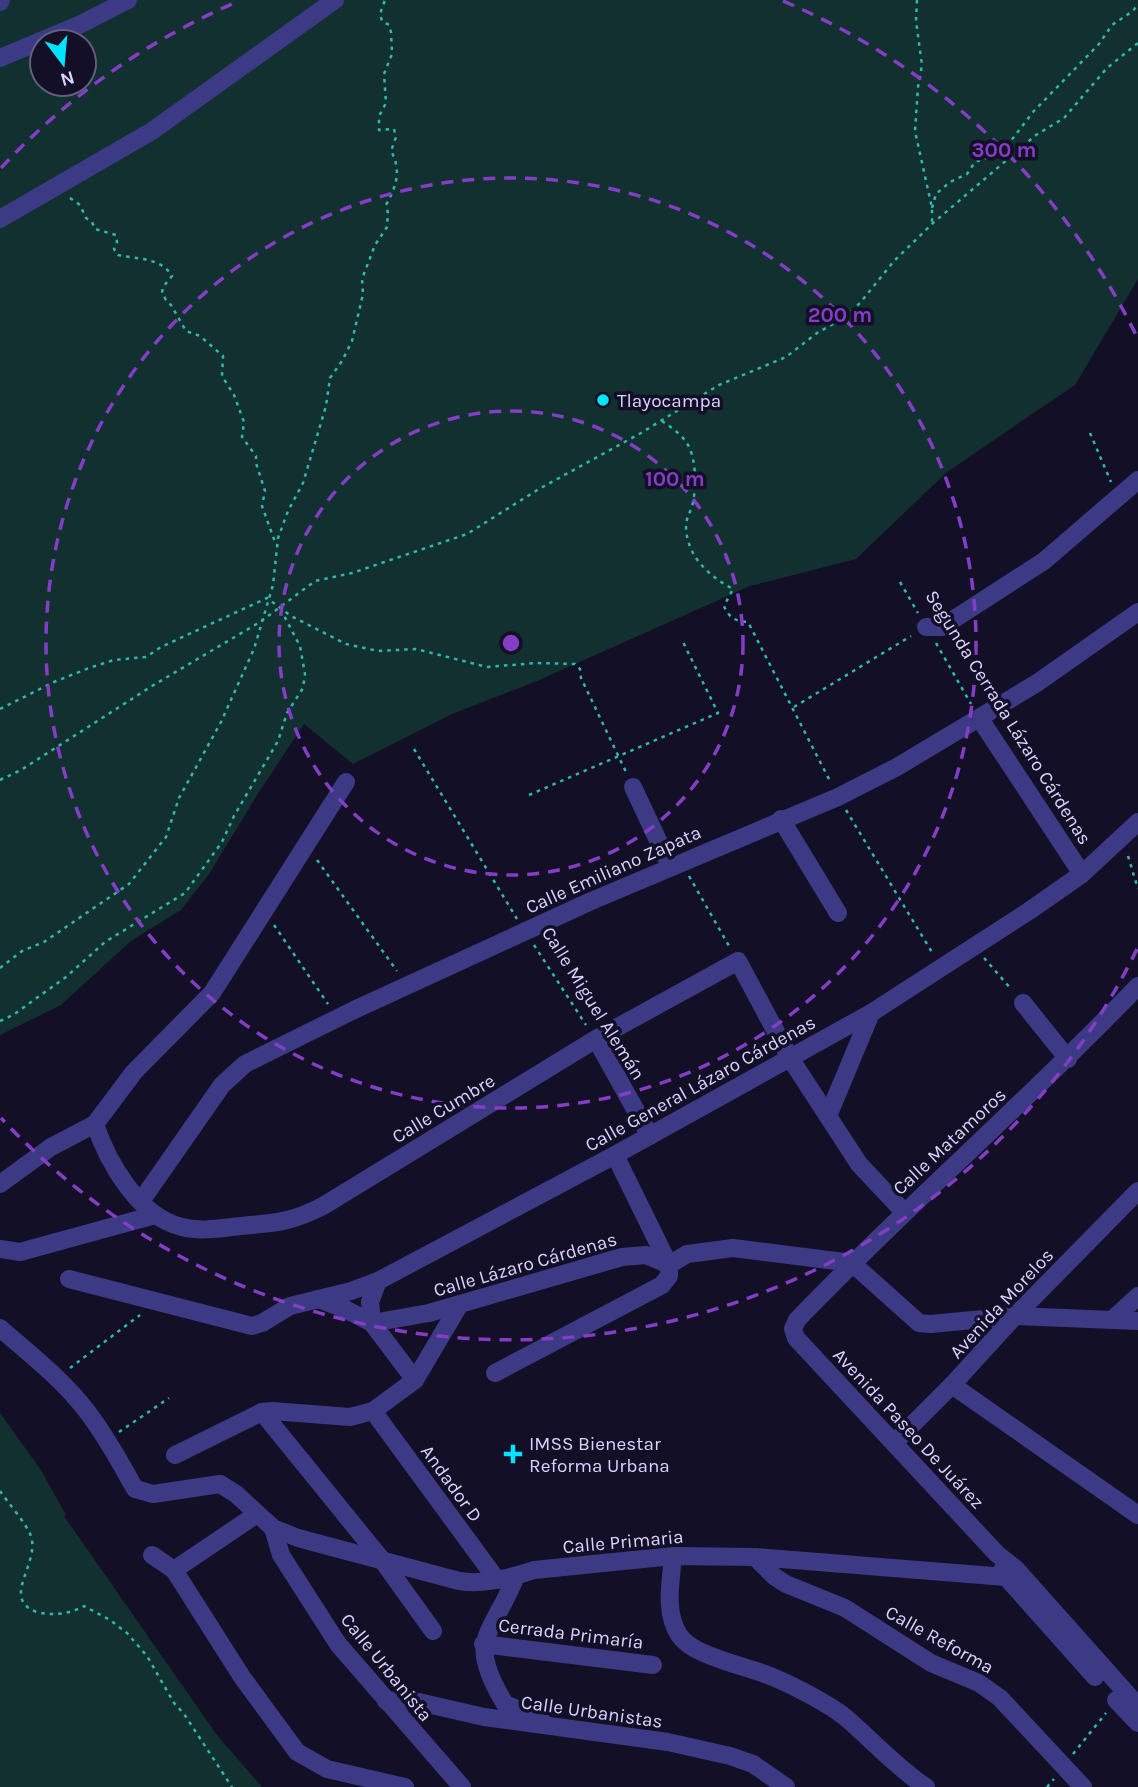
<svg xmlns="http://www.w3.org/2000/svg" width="1138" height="1787" font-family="Karla,sans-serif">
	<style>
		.green { fill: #12302f; fill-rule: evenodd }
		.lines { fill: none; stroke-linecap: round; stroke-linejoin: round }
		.path { stroke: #2fb8b0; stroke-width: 2.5; stroke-dasharray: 3.5 5; stroke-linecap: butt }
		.minor { stroke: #3d3a85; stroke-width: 18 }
		.ring { fill: none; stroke: #843dc5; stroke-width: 3.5; stroke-dasharray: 12 9 }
		.poi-dot { fill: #00e5ff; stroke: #130f26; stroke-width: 2.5 }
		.labels { text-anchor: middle; stroke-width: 7; stroke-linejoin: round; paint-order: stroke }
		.poi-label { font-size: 19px; fill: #d9d4ff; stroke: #130f26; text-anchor: start }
		.street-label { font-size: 19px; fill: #d9d4ff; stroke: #130f26 }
		.centre { fill: #843dc5; stroke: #130f26; stroke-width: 3.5 }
		.ring-label { font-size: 21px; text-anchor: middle; font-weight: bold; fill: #843dc5; stroke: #130f26; stroke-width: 7; stroke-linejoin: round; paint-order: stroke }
	</style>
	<rect width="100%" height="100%" fill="#130f26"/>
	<g class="green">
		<path d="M0,0h1138v279l-63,106 -128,87 -91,87 -106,27 -213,95 -85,33 -99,50 -49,-40 -45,68 -50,82 -28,36 -50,31 -70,64 -61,30zM42,42h42v42h-42z"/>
		<polygon points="0,1413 41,1470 66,1515 64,1516 217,1735 262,1787 0,1787"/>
	</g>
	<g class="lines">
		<g class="path">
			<polyline points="917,0 916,21 922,65 918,87 915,131 932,208 932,224"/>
			<path d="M70,198l10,7 6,13 6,4 3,7 21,6 1,7 -3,7 4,6c19,4 44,3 54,21l-9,11 -1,6 4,7 5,5 15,26 14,5 23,20 -1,20 12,19 10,27 -2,15 14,19v7l9,28 -3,15 13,36"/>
			<polyline points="932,208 936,194 950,182 967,174 975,162 995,155 1007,146 1033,112 1099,44 1112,25 1133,11 1138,4"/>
			<path d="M662,421c10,7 22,15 27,26 8,16 7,44 3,60 -3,7 -6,12 -6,20 1,30 23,49 47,62l-9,17c5,12 11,15 24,16l83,161"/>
			<polyline points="1090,433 1111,482"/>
			<polyline points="900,582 918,613"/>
			<polyline points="936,643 971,704"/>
			<polyline points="794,707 911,636"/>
			<polyline points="0,709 54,682 89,668 114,660 146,657 161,647 267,598 291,616 346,644 378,651 416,649 487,667 536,663 575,664 580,669 581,678 626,772"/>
			<polyline points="414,749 517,919"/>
			<polyline points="0,780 21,770 152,686 260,622 315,581 352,573 467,534 539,489 641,433 719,385 786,357 817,333 842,319 860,303 894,261 932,224 1036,135 1064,118 1107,68 1138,43"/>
			<polyline points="529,795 718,713 682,640"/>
			<polyline points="846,810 933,954"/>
			<polyline points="1128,856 1138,889"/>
			<polyline points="317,860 397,971"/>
			<polyline points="689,876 729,946"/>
			<polyline points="274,925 328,1004"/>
			<polyline points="534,945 586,1025"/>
			<polyline points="984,958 1012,990"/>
			<path d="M0,968l22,-17 22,-9 85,-58 37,-47 13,-39 42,-76 33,-73 19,-64 5,-47 10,-27 15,-28 23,-77 4,-28 12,-17 10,-20 11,-47 -1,-15 13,-34 12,-18 1,-14 -2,-8c10,-18 16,-34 5,-54l5,-14 -2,-8 -15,1v-14l7,-13 -2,-29 8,-20 -1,-22 -2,-7 -7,-4 -2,-7 5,-14"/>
			<polyline points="0,1021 13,1015 66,977 105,942 185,893 222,842 234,816 278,741 287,713 303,688 305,674 300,646 281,610"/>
			<polyline points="70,1368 140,1315"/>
			<polyline points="119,1432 169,1398"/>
			<path d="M0,1491c8,12 26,32 31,45 9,28 -31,63 6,76 16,4 33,2 47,-6l26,14 17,13 20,23 27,47 10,11 48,73"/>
			<polyline points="1073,1754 1106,1713"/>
			<polyline points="1047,1787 1054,1779"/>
		</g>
		<g class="minor">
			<polyline points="0,2 1,0"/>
			<polyline points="0,58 81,24 128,0"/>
			<polyline points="0,219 152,131 335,0"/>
			<polyline points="926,627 942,627 1044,561 1138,480"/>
			<polyline points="980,719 1082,874"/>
			<polyline points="633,787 670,866"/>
			<polyline points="781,819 838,913"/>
			<path d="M1138,986c-110,115 -231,219 -341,334l-4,9 3,9 201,216 19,15 122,137"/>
			<polyline points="1023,1003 1068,1059"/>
			<polyline points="601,1048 650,1136"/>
			<polyline points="828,1116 871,1013"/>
			<path d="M95,1124c13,39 44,93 87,103 19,5 39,1 59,-1 35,-3 51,-4 82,-20l273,-167 142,-78 52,97 69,106 45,48"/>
			<polyline points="0,1184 51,1147 95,1124 134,1072 212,993 346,782"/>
			<polyline points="141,1201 222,1085 245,1064 354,1010 589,902 838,797 897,767 1037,683 1138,612"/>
			<polyline points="0,1249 20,1252 155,1215"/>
			<polyline points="69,1279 252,1326 262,1323 290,1306 351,1291 378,1281 615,1155 871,1013 1029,911 1082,874 1138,822"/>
			<polyline points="378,1281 370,1302 372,1323 415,1380"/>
			<polyline points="319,1299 345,1309 372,1323 429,1313 622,1257 646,1255 669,1265 687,1254 733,1248 852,1263 919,1323 931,1324 1015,1316 1138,1321"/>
			<polyline points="1113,1319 1138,1296"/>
			<path d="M0,1328c30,26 62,51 86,82 19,25 34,52 49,79l18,5 67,-10 16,10 37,34 25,10 161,43c25,4 51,-3 75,-11l139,-14 82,1 251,20"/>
			<polyline points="495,1373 662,1285 669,1276 669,1265 615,1155"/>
			<polyline points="952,1385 1138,1515"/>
			<polyline points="373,1411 497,1580"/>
			<polyline points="262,1412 382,1560 433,1631"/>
			<polyline points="894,1443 952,1385 1015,1316 1138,1191"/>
			<polyline points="175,1455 262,1412 272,1411 350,1417 373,1411 415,1380 460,1304"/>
			<polyline points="273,1528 281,1555 338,1644 462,1787"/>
			<polyline points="152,1555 174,1570 242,1677 297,1752 327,1769 405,1787"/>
			<path d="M673,1556c-2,26 -9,55 6,79 15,23 71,31 96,43 19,8 54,26 70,39 27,23 51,50 81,70"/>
			<polyline points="755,1557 775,1577 786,1584 845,1608 931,1663 979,1683 1000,1698 1083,1787"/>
			<polyline points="1003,1568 1006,1577 1095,1677"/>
			<polyline points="174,1570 257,1514"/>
			<path d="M516,1576c-24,60 -51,62 -11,128l36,15"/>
			<polyline points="483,1644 653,1665"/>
			<polyline points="1116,1700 1138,1723"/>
			<polyline points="386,1701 410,1700 484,1717 668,1742 730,1756 753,1764 786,1787"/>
		</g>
	</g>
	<g class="ring">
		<circle cx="511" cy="643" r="232"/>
		<circle cx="511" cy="643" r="465"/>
		<path d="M1137 949A697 697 0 0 1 1 1118M1 168A697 697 0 0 1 239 1M783 1A697 697 0 0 1 1137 337"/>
	</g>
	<g class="poi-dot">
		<circle cx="603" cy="400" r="7"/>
		<path d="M509.5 1443.5h7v7h7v7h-7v7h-7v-7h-7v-7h7z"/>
	</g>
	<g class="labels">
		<g class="poi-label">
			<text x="617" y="407">Tlayocampa</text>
			<text x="529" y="1450">IMSS Bienestar<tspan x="529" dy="22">Reforma Urbana</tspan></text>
		</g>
		<g class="street-label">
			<text transform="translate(1009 717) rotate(58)" y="7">Segunda Cerrada Lázaro Cárdenas</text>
			<text transform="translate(613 869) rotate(-24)" y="7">Calle Emiliano Zapata</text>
			<text transform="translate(594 1003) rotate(58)" y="7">Calle Miguel Alemán</text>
			<text transform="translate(700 1083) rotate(-29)" y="7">Calle General Lázaro Cárdenas</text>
			<text transform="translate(443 1108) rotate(-31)" y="7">Calle Cumbre</text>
			<text transform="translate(949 1141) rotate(-43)" y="7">Calle Matamoros</text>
			<text transform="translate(525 1264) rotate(-16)" y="7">Calle Lázaro Cárdenas</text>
			<text transform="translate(1001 1303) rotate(-47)" y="7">Avenida Morelos</text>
			<text transform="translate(909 1428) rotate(47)" y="7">Avenida Paseo De Juárez</text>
			<text transform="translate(452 1483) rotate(54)" y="7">Andador D</text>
			<text transform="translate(623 1541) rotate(-5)" y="7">Calle Primaria</text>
			<text transform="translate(571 1633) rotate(7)" y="7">Cerrada Primaría</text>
			<text transform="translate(940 1639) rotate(29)" y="7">Calle Reforma</text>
			<text transform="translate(387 1667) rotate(51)" y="7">Calle Urbanista</text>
			<text transform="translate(592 1711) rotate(8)" y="7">Calle Urbanistas</text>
		</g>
	</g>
	<circle cx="511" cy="643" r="10" class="centre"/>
	<g class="ring-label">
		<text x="1004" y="157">300 m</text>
		<text x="840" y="322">200 m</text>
		<text x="675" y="486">100 m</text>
	</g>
	<g transform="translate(63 63) rotate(164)"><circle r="33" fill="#130f26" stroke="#625e7d" stroke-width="2"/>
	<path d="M0-5L12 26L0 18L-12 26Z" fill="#00e5ff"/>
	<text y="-10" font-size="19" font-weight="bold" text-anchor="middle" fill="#d9d4ff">N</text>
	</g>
</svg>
